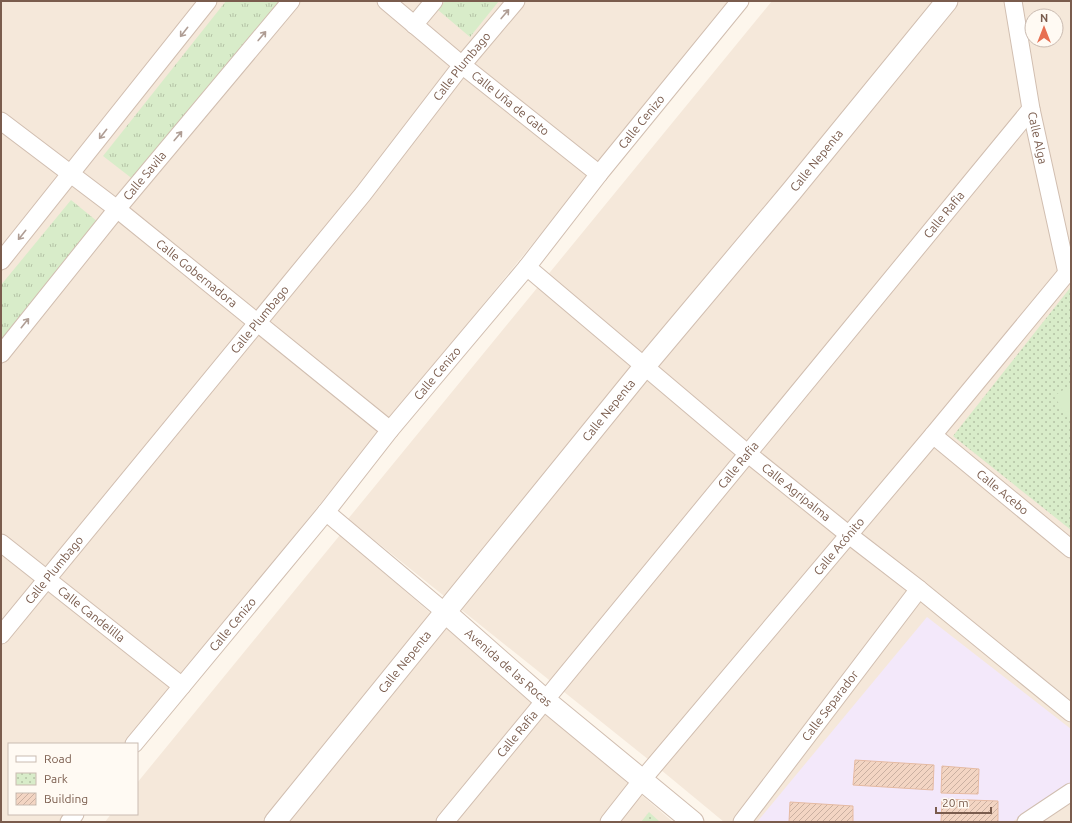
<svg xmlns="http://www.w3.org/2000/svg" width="1072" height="823" font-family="Ubuntu,sans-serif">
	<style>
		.residential { fill: #f5e8da; fill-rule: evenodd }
		.education { fill: #f3e8fa }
		.grass { fill: url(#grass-tufts) }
		.park { fill: url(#park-dots) }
		.garden { fill: #d8ecc9 }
		.building { fill: url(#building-hatch); stroke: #e6bba3 }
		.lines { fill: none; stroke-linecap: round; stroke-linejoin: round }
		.minor-casing { stroke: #d1beb0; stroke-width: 19 }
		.tertiary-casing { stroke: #d1beb0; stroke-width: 23 }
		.minor { stroke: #fff; stroke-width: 17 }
		.tertiary { stroke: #fff; stroke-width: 21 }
		.oneway { stroke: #af9d94 }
		.labels { text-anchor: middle; stroke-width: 3.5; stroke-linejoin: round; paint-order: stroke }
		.street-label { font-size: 12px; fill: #7a5c4d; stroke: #fffaf3 }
	</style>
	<defs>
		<pattern id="grass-tufts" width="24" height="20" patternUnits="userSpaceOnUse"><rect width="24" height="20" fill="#d8ecc9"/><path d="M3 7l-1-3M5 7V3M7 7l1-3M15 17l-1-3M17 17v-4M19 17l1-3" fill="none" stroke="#b4c2a5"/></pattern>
		<pattern id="park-dots" width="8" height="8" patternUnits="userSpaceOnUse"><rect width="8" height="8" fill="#d8ecc9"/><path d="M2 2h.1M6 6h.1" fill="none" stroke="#b4c2a5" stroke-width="1.8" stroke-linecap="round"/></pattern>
		<pattern id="building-hatch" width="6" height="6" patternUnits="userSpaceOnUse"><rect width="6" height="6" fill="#f3d5c3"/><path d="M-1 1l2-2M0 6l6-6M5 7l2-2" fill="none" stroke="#cab0a1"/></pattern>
	</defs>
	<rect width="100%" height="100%" fill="#fdf6ec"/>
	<g class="residential">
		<polygon points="1,1 731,1 124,744 9,744 9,814 67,814 60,822 1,822"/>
		<path d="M772,1h299v821h-347l-75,-62 -301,-241zM1032,16h24v24h-24z"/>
		<polygon points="340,535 673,822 105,822 111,814 137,814 137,783"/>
	</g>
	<polygon class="education" points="927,617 1071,729 1071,783 1012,822 757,822"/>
	<g class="grass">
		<polygon points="226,1 282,1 134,180 103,156"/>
		<polygon points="445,1 499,1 470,37 438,10"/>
		<polygon points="71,200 98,222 1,343 1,285"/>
	</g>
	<g class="park">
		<polygon points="1070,288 1071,289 1071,530 953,436"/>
		<polygon points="649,812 660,822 641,822"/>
	</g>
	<polygon class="garden" points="1071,385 1071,423 1054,396"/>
	<g class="building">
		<polygon points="855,760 934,765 933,790 853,785"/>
		<polygon points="942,766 979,769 978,794 941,793"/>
		<polygon points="942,799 998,801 998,822 941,822"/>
		<polygon points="790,802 853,806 853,822 789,822"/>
	</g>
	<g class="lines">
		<g class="minor-casing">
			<g id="minor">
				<path id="s1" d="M386,1l76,64 137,109"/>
				<path id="s2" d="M1013,1l18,108 36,164"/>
				<polyline points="414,25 434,1"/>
				<path id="s3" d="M1,121l116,88 273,221"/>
				<polyline points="1,261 208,1"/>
				<path id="s4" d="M527,267l220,186 102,82 70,54 152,124"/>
				<path id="s5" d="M1,354l116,-145 174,-208"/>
				<path id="s6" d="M933,435l138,114"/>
				<polyline points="326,512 446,613"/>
				<path id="s7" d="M1,543l181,143"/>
				<path id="s8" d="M1,635l362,-441 99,-129 54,-64"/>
				<path id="s9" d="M134,744l192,-232 64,-82 137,-163 72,-93 141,-173"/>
				<polyline points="69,822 75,814"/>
				<path id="s10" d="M445,822l586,-713"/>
				<path id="s11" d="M609,822l33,-42 291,-345 134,-162 4,1"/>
				<path id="s12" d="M742,822l177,-233"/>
				<polyline points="1026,822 1071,792"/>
			</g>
		</g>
		<g class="tertiary-casing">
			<g id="tertiary">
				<path id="s13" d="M446,613l99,87 148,122"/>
				<path id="s14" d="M275,822l369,-455 147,-175 156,-191"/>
			</g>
		</g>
		<use href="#minor" class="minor"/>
		<use href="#tertiary" class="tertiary"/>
	</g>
	<defs><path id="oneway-shaft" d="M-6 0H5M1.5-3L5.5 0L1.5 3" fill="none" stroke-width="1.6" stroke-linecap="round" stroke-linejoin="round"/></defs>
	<g class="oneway">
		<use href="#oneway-shaft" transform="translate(505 14) rotate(-50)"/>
		<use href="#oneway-shaft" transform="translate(184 32) rotate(128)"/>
		<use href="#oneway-shaft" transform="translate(262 36) rotate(-50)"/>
		<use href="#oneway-shaft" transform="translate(103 134) rotate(128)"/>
		<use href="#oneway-shaft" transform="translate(178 136) rotate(-50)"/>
		<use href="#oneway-shaft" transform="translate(22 235) rotate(129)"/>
		<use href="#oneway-shaft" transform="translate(25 323) rotate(-51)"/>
	</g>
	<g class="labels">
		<g class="street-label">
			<text dy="4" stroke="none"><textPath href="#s8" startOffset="732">Calle Plumbago</textPath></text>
			<text dy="4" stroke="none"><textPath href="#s1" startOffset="161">Calle Uña de Gato</textPath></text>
			<text dy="4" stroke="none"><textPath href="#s9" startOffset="803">Calle Cenizo</textPath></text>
			<text dy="4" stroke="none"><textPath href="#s2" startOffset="139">Calle Alga</textPath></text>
			<text dy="4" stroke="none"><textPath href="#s14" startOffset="855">Calle Nepenta</textPath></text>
			<text dy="4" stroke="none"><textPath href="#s5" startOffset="229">Calle Savila</textPath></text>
			<text dy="4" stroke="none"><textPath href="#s10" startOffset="786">Calle Rafia</textPath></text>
			<text dy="4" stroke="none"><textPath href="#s3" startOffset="248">Calle Gobernadora</textPath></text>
			<text dy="4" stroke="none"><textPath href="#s8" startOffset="408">Calle Plumbago</textPath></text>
			<text dy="4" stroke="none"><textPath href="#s9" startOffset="479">Calle Cenizo</textPath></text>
			<text dy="4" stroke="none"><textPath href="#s14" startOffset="530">Calle Nepenta</textPath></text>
			<text dy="4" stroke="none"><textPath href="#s10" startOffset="462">Calle Rafia</textPath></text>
			<text dy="4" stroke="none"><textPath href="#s6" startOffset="90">Calle Acebo</textPath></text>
			<text dy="4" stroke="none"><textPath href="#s4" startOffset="351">Calle Agripalma</textPath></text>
			<text dy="4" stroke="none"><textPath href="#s11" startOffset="359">Calle Acónito</textPath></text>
			<text dy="4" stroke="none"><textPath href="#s8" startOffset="84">Calle Plumbago</textPath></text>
			<text dy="4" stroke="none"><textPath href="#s7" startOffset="115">Calle Candelilla</textPath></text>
			<text dy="4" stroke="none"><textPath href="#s9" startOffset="155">Calle Cenizo</textPath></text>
			<text dy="4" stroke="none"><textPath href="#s14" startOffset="206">Calle Nepenta</textPath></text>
			<text dy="4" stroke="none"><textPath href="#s13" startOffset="83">Avenida de las Rocas</textPath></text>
			<text dy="4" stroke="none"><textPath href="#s12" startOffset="146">Calle Separador</textPath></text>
			<text dy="4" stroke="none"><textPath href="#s10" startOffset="114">Calle Rafia</textPath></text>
		</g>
	</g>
	<rect width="1072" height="823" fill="none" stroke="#7a5c4d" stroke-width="4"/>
	<rect x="8" y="743" width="130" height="72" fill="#fffaf3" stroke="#cabbb1"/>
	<rect x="16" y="756" width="20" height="6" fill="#ffffff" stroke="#cabbb1"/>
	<text x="44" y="763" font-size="12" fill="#7a5c4d">Road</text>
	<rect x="16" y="773" width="20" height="12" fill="url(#park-dots)" stroke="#cabbb1"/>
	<text x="44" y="783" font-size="12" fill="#7a5c4d">Park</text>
	<rect x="16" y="793" width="20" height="12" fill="url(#building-hatch)" stroke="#cabbb1"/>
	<text x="44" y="803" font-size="12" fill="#7a5c4d">Building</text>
	<g transform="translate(1044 28)"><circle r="19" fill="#fffaf3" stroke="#cabbb1"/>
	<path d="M0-3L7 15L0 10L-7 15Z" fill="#e76f51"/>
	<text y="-6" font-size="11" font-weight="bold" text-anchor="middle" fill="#7a5c4d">N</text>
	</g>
	<path d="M936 807v6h55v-6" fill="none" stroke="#7a5c4d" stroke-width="2"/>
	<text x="942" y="807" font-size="12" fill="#7a5c4d" stroke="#fffaf3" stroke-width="3" paint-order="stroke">20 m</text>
</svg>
